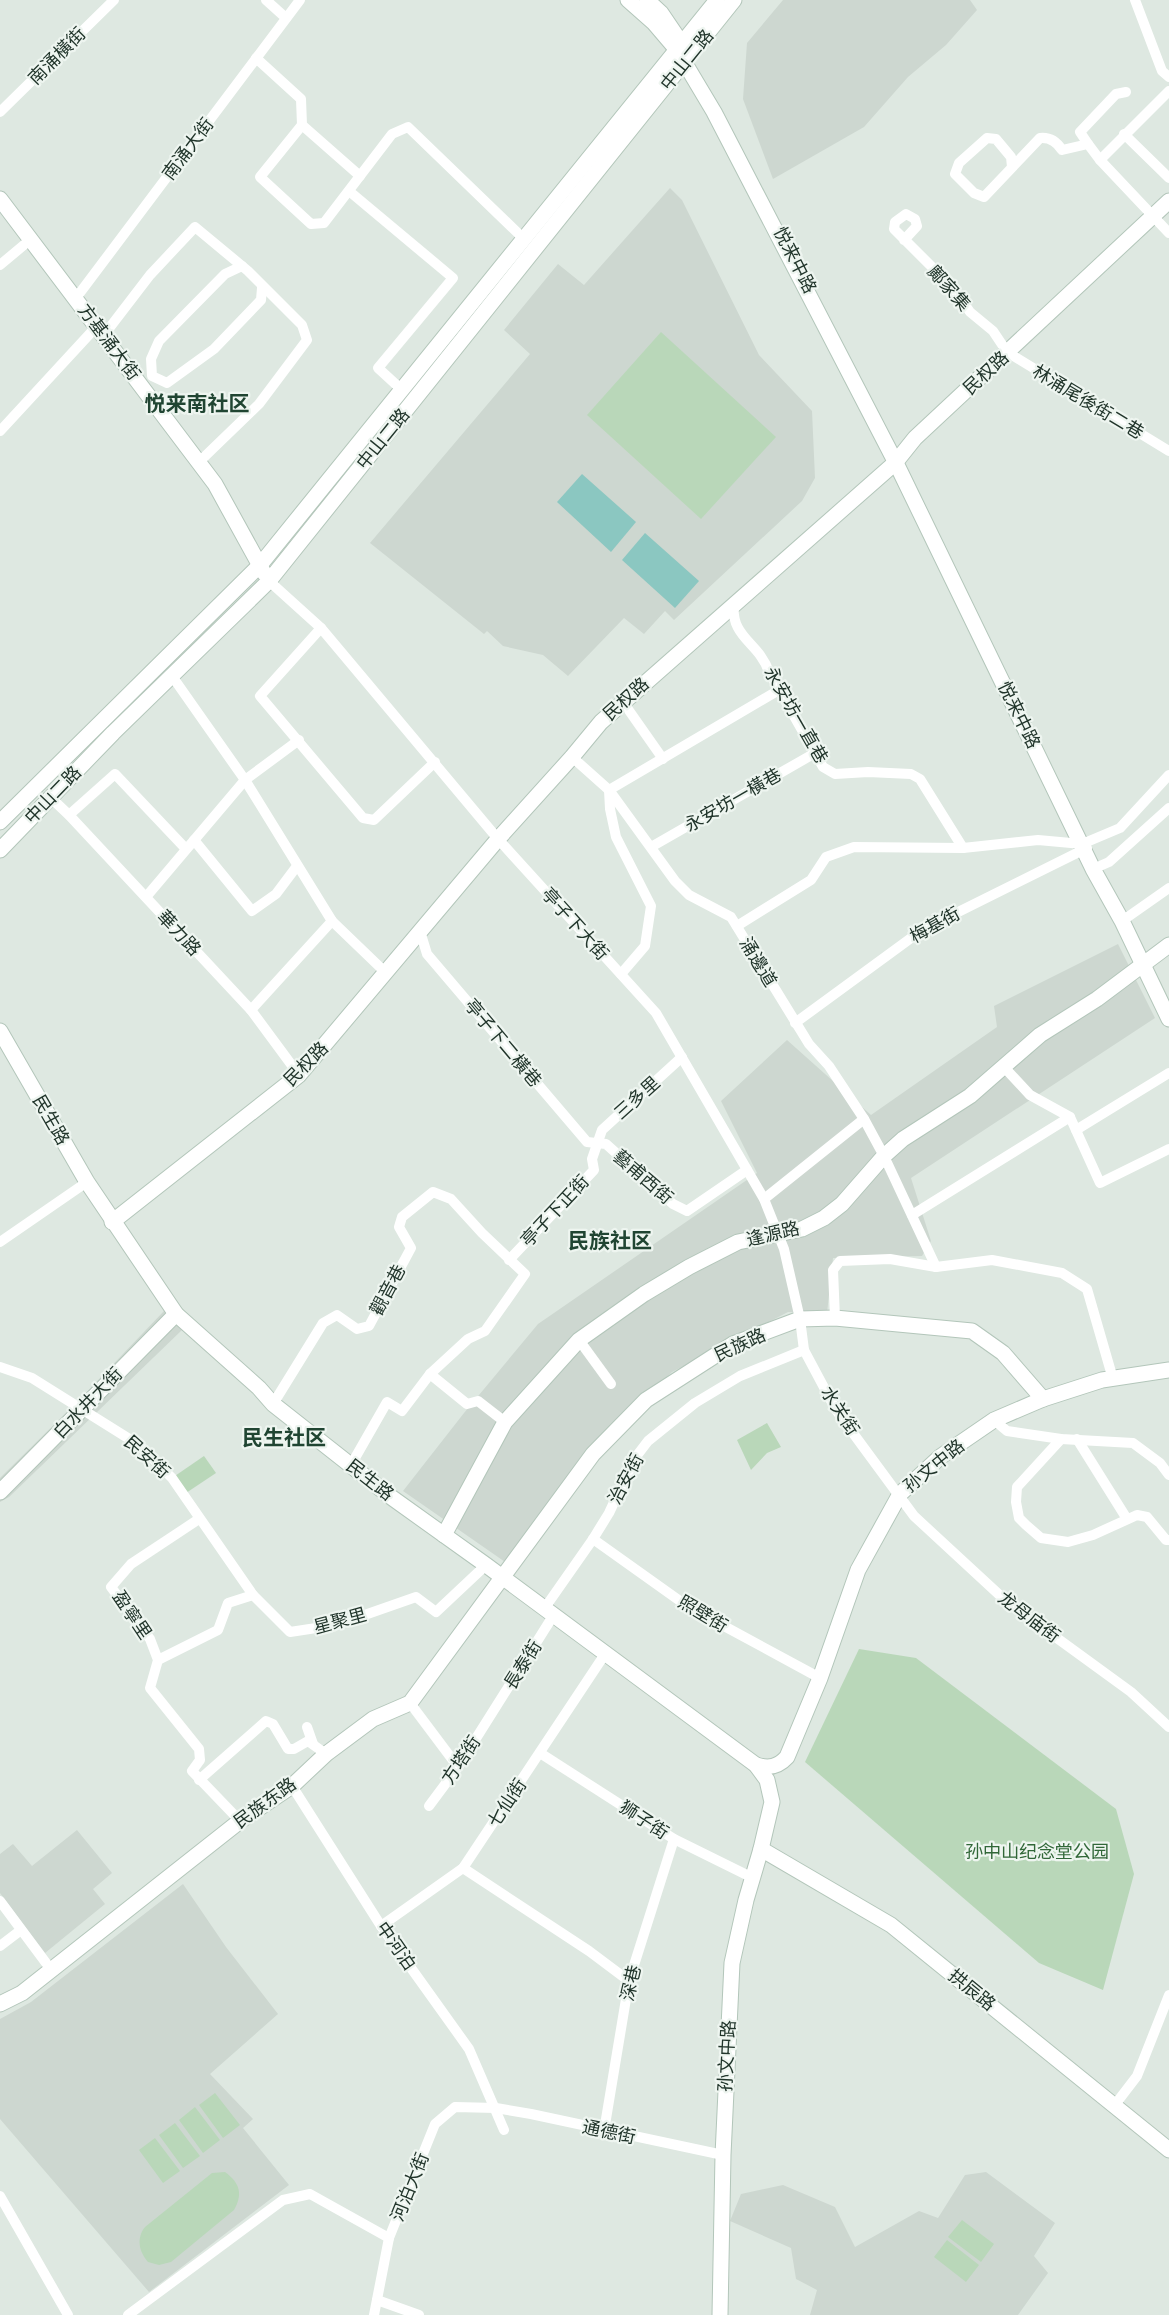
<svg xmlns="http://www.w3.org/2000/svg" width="1169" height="2315" font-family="'Asap Condensed','Noto Sans SC',sans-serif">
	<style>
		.built { fill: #cdd7d0 }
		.green { fill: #b9d7b9 }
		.water { fill: #8bc7c1 }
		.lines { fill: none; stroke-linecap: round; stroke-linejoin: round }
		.secondary-casing { stroke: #b3c6ba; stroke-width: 17 }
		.street { stroke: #fff; stroke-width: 10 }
		.secondary { stroke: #fff; stroke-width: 15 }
		.labels { text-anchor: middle; stroke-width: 4.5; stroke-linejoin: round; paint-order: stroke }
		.street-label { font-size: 18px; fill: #21352b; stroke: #eef5f0 }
		.park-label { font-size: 18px; fill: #316738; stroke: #eef5f0 }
		.quarter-label { font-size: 21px; font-weight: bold; fill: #204532; stroke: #eef5f0 }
	</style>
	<rect width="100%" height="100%" fill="#dee8e1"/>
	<g class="built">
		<polygon points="783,0 970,0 977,10 946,45 908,77 864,127 773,179 743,99 747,43"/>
		<polygon points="670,188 682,200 759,355 812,411 815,478 802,501 674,620 665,611 644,634 624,618 568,676 543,655 503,646 487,631 484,634 370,543 530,354 504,330 558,264 584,285"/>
		<polygon points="1118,944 1155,1018 911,1178 931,1241 922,1256 833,1258 827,1313 788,1312 672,1372 593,1449 508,1564 403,1491 464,1413 538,1324 757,1173 721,1101 787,1040 871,1115 997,1027 994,1006"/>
		<polygon points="164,1311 183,1329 9,1497 0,1502 0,1478 81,1398"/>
		<polygon points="77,1830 112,1873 93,1889 105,1904 45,1953 0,1893 0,1854 13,1844 32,1866"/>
		<polygon points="183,1884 226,1947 278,2014 210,2074 253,2119 243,2128 289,2185 149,2292 0,2119 0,2019 31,2002"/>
		<polygon points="986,2172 1055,2223 1034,2256 1048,2273 1018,2315 810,2315 817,2290 796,2279 791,2248 730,2221 741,2194 783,2185 835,2207 855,2247 919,2211 938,2218 965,2175"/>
	</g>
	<g class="green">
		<polygon points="661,332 776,437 701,519 587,415"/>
		<polygon points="767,1423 781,1447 767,1453 751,1470 737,1440"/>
		<polygon points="204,1456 216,1473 183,1495 172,1478"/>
		<polygon points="859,1649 916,1658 1116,1809 1134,1874 1103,1990 1039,1963 805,1762"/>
		<polygon points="215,2093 240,2125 223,2138 199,2105"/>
		<polygon points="195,2107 220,2140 203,2153 179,2120"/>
		<polygon points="175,2123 200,2156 183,2168 159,2135"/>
		<polygon points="155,2138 180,2171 163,2183 139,2150"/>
		<path d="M225,2172c15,11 18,22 9,38l-63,52 -12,3 -11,-3c-9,-10 -12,-24 -3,-35l67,-54z"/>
		<polygon points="962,2220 994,2244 981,2262 948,2237"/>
		<polygon points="947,2240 979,2265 966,2282 934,2257"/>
	</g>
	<g class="water">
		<polygon points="582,474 636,522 611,552 557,502"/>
		<polygon points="645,533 699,581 675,608 622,560"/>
	</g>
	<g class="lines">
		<g class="secondary-casing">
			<g id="secondary">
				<polyline points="628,0 654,23 677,50 714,112 897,465 1093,869 1122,921 1169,1019"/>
				<polyline points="647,0 661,13 680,41"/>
				<polyline points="0,199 215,484 264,573"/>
				<polyline points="0,822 260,565 717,0"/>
				<polyline points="0,850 113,733 269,581 734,0"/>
				<polyline points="0,1031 87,1182 176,1314 259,1388 273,1404 391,1497 486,1565 756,1765 767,1780 772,1802 761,1849 746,1900 732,1963 723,2155 720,2315"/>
				<polyline points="112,1222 299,1075 498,839 572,757 601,722 895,463 915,438 1169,201"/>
				<polyline points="0,1492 176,1314"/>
				<polyline points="444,1535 505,1422 579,1340 644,1294 689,1267 738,1242 802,1229 824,1218 842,1204 884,1156 903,1139 970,1096 1040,1035 1097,999 1169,945"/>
				<path d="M756,1765c13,4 22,2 31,-8l33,-79 38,-108 42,-76 40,-37 54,-37 49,-21 59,-19 67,-10"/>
				<polyline points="761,1849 891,1925 1169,2150"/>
				<polyline points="0,2004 22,1993 240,1821 292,1786 326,1754 373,1719 410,1703 593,1454 646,1400 733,1344 800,1319 835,1318 972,1331 1003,1353 1043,1399"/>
			</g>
		</g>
		<g class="street">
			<polyline points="266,0 286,18"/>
			<polyline points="1135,0 1162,71 1169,77"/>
			<polyline points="256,58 301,99 302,125 360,176"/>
			<polyline points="0,112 114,0"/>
			<polyline points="302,125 260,177 311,224 324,223 392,134 408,127 524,239"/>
			<polyline points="1124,134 1169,178"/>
			<polyline points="1088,144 1080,132 1116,94 1126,92"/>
			<polyline points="1100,160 1169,91"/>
			<path d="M1012,167l-1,-10 -15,-18 -9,-1 -28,25 -4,11 19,19 10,4 56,-59c10,-1 17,4 22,12l26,-6 12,16 69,73"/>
			<polyline points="349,191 453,278 378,368 402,390"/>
			<polyline points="904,240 917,226 915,219 906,214 895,222 894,229 954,289 970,312 993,331 1007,352 1169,451"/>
			<polyline points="0,265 31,239"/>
			<polyline points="242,266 225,274 159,341 151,359 152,376 167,383 214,349 261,300 262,288"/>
			<polyline points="76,298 300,0"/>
			<polyline points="104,335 150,275 195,227 248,271 302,325 307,340 259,404 199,462"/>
			<polyline points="0,431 97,326"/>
			<polyline points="269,581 321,628 498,839 656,1013 764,1199 784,1249 800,1319 804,1350 836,1410 914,1516 1006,1601 1131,1692 1169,1727"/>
			<path d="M734,603c-4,35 25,39 35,69l54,95 12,7 33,-2 43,2 9,5 43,69"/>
			<polyline points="321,628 260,696 363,818 374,820 435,762"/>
			<polyline points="172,676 245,780 332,921 385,972"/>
			<polyline points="623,702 663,759"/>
			<polyline points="572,757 609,790 675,881 689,895 731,917 809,1044 829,1066 864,1119 884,1156 936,1267"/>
			<polyline points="50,797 69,815 251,1010 299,1075"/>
			<polyline points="69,815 115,774 186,849"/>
			<polyline points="194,840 252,911 276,894 297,866"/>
			<polyline points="651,847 815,753"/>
			<polyline points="1093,869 1109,862 1169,808"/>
			<polyline points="146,897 245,780 299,740"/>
			<polyline points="1122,921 1169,888"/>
			<polyline points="737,926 811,880 826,857 854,847 963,848 1038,840 1082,844 1120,828 1169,775"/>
			<polyline points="420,931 427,954 587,1142 606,1144 673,1204 687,1211 747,1170"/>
			<polyline points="621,974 645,946 651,906 616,837 610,809 609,790 779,690"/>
			<polyline points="251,1010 332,921"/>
			<polyline points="795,1023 922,930 1087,848"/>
			<polyline points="1004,1067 1030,1095 1070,1117 1100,1183 1169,1149"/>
			<polyline points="1076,1130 1169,1073"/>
			<polyline points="764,1199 864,1119"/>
			<polyline points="912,1215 1070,1117"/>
			<polyline points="0,1242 87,1182"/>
			<polyline points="509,1260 594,1170 592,1159 602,1130 682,1057"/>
			<polyline points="835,1318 833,1270 840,1261 890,1259 936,1267 992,1260 1062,1273 1087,1289 1113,1379"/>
			<polyline points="579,1340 611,1384"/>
			<polyline points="0,1367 32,1378 139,1445 172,1478 253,1595 290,1632 336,1625 416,1597 436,1612 486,1565"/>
			<polyline points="430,1374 467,1404 478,1401 505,1422"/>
			<polyline points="273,1404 323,1323 337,1315 357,1329 369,1326 411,1248 399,1227 402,1217 433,1192 451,1199 482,1233 525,1274 485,1331 468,1339 430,1374 402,1411 387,1402 351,1465"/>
			<polyline points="994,1420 1007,1431 1061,1439 1133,1443 1160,1463 1169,1475"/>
			<polyline points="1061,1439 1017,1487 1016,1502 1019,1518 1026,1525 1041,1538 1068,1542 1093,1535 1137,1515 1147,1517 1166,1540 1169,1540"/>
			<polyline points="1077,1439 1127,1519"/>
			<polyline points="199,1519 131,1564 111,1587 150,1639 158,1660 150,1688 199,1749 200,1760 192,1771 240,1821"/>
			<polyline points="593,1539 687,1606 820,1678"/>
			<polyline points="544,1609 593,1539 609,1513 635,1458 648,1441 695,1403 740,1376 804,1350"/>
			<polyline points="158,1660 218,1630 228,1603 253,1595"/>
			<polyline points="410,1703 458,1767"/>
			<polyline points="307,1727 313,1744"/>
			<polyline points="540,1753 674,1839 753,1878"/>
			<polyline points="199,1780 266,1721 273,1724 288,1749 294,1749 308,1741 326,1754"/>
			<polyline points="292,1786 381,1926 469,2049 504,2130"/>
			<polyline points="429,1806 458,1767 553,1616"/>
			<polyline points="463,1868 589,1951 629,1981"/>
			<polyline points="0,1901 52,1971"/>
			<polyline points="381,1926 463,1868 605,1654"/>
			<polyline points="0,1946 21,1930"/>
			<polyline points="1114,2106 1137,2076 1169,1995"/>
			<polyline points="604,2131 629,1981 674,1839"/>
			<polyline points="0,2196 68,2315"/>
			<polyline points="377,2300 419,2315"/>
			<polyline points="128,2315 283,2200 310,2194 389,2238"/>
			<polyline points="374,2315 389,2238 435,2124 455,2107 496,2108 531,2114 723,2155"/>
		</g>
		<use href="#secondary" class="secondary"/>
	</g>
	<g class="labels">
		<g class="street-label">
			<text transform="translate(57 56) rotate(-45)" y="6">南涌橫街</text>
			<text transform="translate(687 60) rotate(-51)" y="6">中山二路</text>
			<text transform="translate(188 149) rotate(-53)" y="6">南涌大街</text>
			<text transform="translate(795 260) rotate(63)" y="6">悦来中路</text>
			<text transform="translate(949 288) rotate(48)" y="6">鄺家集</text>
			<text transform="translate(109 342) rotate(53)" y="6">方基涌大街</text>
			<text transform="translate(986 373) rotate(-43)" y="6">民权路</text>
			<text transform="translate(1088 402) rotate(31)" y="6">林涌尾後街二巷</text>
			<text transform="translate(383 439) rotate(-51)" y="6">中山二路</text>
			<text transform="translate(626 699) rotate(-42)" y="6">民权路</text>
			<text transform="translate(796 715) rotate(60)" y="6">永安坊一直巷</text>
			<text transform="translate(1019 715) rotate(64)" y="6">悦来中路</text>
			<text transform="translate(53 795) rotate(-46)" y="6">中山二路</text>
			<text transform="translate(733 800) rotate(-30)" y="6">永安坊一橫巷</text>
			<text transform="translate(575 924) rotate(48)" y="6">亭子下大街</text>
			<text transform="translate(935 925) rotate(-29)" y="6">梅基街</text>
			<text transform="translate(179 933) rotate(47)" y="6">華力路</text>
			<text transform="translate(758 962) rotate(59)" y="6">涌邊道</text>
			<text transform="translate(503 1043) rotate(50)" y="6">亭子下二橫巷</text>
			<text transform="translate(306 1064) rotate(-45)" y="6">民权路</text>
			<text transform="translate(637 1098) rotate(-42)" y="6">三多里</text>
			<text transform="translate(51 1120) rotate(60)" y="6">民生路</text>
			<text transform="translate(643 1177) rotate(41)" y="6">藝甫西街</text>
			<text transform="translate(555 1211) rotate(-47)" y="6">亭子下正街</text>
			<text transform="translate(773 1234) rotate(-13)" y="6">逢源路</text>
			<text transform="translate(388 1290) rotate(-62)" y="6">觀音巷</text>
			<text transform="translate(740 1345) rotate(-25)" y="6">民族路</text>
			<text transform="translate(88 1403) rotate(-46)" y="6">白水井大街</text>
			<text transform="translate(840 1411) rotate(57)" y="6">水关街</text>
			<text transform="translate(147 1457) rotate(42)" y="6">民安街</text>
			<text transform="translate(934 1466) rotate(-39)" y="6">孙文中路</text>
			<text transform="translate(626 1479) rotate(-62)" y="6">治安街</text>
			<text transform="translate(370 1480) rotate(38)" y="6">民生路</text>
			<text transform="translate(703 1614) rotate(31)" y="6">照壁街</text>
			<text transform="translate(132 1615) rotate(56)" y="6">盈寧里</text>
			<text transform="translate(1029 1617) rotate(37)" y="6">龙母庙街</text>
			<text transform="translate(340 1621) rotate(-15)" y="6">星聚里</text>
			<text transform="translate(523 1665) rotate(-58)" y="6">長泰街</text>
			<text transform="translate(461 1760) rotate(-56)" y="6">方塔街</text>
			<text transform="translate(265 1803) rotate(-36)" y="6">民族东路</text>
			<text transform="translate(507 1803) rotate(-56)" y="6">七仙街</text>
			<text transform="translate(644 1820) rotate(33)" y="6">狮子街</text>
			<text transform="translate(396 1946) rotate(55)" y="6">中河泊</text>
			<text transform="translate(631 1983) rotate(-77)" y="6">深巷</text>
			<text transform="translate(972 1990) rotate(39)" y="6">拱辰路</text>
			<text transform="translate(727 2056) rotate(-87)" y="6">孙文中路</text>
			<text transform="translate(609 2132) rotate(12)" y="6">通德街</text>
			<text transform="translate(410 2187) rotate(-68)" y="6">河泊大街</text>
		</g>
		<g class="park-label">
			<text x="1037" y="1858">孙中山纪念堂公园</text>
		</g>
		<g class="quarter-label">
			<text x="197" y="411">悦来南社区</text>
			<text x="610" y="1248">民族社区</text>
			<text x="284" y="1445">民生社区</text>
		</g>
	</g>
</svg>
